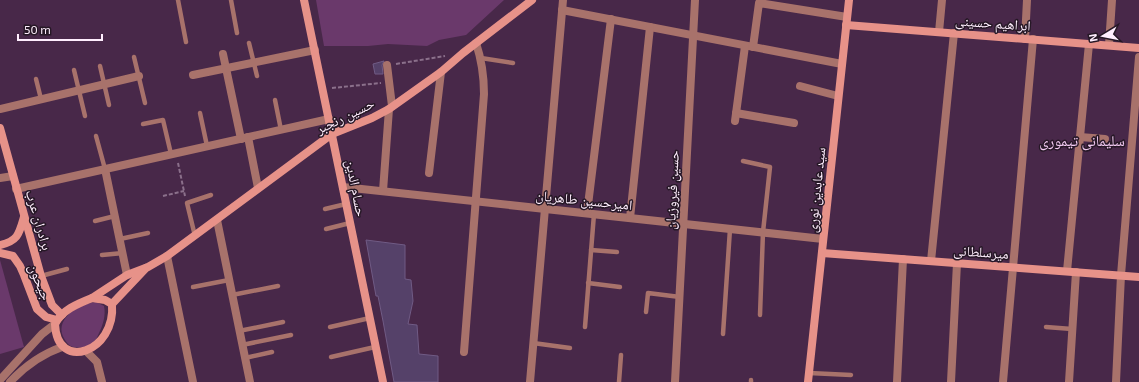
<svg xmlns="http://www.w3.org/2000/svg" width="1139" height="382" font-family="'Exo 2','Noto Naskh Arabic',sans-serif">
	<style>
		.green { fill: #6a396b }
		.building { fill: #554169; stroke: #705b85 }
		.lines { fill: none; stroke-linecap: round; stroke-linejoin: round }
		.path { stroke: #8b708b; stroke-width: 2; stroke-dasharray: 4 2; stroke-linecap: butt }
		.lane { stroke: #a8726b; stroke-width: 4.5 }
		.street { stroke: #a8726b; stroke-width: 8 }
		.secondary { stroke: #e79289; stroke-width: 8 }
		.labels { text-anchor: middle; stroke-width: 3; stroke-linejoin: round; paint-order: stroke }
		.street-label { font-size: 14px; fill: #ffeefe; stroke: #261826 }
		.neighbourhood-label { font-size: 15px; fill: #f3caf2; stroke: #261826 }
	</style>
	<rect width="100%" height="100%" fill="#482849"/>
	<g class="green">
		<polygon points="316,0 504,0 466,35 439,40 427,46 388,44 368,46 324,46"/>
		<polygon points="0,260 24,347 0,354"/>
		<path d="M96,302l8,4c2,9 -1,19 -5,27 -3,8 -8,13 -15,14 -9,1 -14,1 -19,-7 -13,-20 13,-36 31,-38z"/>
	</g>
	<g class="building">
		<polygon points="384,61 382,65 383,74 375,74 373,64"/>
		<polygon points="366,240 405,245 405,279 411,280 413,301 408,324 417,325 419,354 438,356 438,382 394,382 383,321 378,296 376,296"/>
	</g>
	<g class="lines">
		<g class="path">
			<polyline points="396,64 445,56"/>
			<polyline points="332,88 381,83"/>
			<polyline points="178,163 185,196"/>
			<polyline points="163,196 184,191"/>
		</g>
		<g class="lane">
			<polyline points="178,0 186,42"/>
			<polyline points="231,0 237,33"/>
			<polyline points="249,43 257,76"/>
			<polyline points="134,57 145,103"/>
			<polyline points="481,58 513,63"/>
			<polyline points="100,66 109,105"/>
			<polyline points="74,70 85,116"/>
			<polyline points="36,79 41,99"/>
			<polyline points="275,100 281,130"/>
			<polyline points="200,113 207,146"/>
			<polyline points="143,124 163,120 171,154"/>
			<polyline points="96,136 105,169"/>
			<polyline points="743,161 770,167 763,232 760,315"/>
			<polyline points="325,209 346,204"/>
			<polyline points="95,221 115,216"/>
			<polyline points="326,229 350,223"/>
			<polyline points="195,236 187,203 211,195"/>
			<polyline points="120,239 148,233"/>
			<polyline points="591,250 617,252"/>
			<polyline points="102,255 123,253"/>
			<polyline points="41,276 67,269"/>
			<polyline points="588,283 620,287"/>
			<polyline points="193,287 229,280"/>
			<polyline points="232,295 278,286"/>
			<polyline points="646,312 648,293 680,297"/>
			<polyline points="330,327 370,318"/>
			<polyline points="585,327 594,214"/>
			<polyline points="1046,327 1072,329"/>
			<polyline points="239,331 283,322"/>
			<polyline points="723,334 730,229"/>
			<polyline points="533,343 570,348"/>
			<polyline points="242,345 291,335"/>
			<polyline points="331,357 375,347"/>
			<polyline points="245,358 272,352"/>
			<polyline points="809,373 851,375"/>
			<polyline points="619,382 621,355"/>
			<polyline points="751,382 751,380"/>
		</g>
		<g class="street">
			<polyline points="562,10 842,64"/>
			<polyline points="939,32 942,0"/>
			<polyline points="1025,39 1027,0"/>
			<polyline points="1109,45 1112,0"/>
			<polyline points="753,47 759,3 847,17"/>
			<polyline points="223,54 241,139"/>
			<polyline points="387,65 392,106"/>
			<polyline points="193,75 315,50"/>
			<polyline points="800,86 838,96"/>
			<polyline points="0,109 139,76"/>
			<polyline points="736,113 794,123"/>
			<polyline points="735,121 745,46"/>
			<polyline points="248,137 258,188"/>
			<polyline points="1080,137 1105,139"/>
			<polyline points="105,169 127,275"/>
			<polyline points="429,173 441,72"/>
			<polyline points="0,178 13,176"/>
			<polyline points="343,187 823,239"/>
			<polyline points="16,189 329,119"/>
			<polyline points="383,191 389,109"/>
			<polyline points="587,213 611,19"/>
			<polyline points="630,218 650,27"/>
			<polyline points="217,220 250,382"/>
			<polyline points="167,256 193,382"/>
			<polyline points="931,261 954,33"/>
			<polyline points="1067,271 1089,44"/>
			<polyline points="86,351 97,362 102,382"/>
			<path d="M464,352l20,-258c0,-18 -2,-33 -8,-51"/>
			<polyline points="0,380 42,334 55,324"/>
			<path d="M10,382c15,-16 32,-28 52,-35"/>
			<polyline points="530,382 563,0"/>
			<polyline points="675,382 695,0"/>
			<polyline points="897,382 903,259"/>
			<polyline points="951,382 957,263"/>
			<polyline points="1003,382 1033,39"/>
			<polyline points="1069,382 1076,272"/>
			<polyline points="1116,382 1121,275 1139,57"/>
		</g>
		<g class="secondary">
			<polyline points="304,0 383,382"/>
			<polyline points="846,25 1139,48"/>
			<polyline points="0,128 41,276 52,305 62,315"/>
			<path d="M0,245c18,-4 19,-11 24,-28"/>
			<polyline points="0,253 13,256 20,266 24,275 37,309 46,317 57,320"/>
			<polyline points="822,253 1139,277"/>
			<polyline points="92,298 127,275 148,267 167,256 332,134 372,118 389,109 441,72 463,53 532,0"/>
			<path d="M92,298l13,2 7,4c4,48 -55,69 -57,20 7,-14 22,-20 37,-26z"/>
			<polyline points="112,304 146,268"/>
			<polyline points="808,382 849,0"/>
		</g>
	</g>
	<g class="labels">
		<g class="street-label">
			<text transform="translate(993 23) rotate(4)" y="5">ابراهیم حسینی</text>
			<text transform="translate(345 116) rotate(-26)" y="5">حسین رنجبر</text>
			<text transform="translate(356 188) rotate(79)" y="5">حسام الدین</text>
			<text transform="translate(672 190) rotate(-87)" y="5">حسین فیروزیان</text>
			<text transform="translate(816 190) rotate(-84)" y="5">سید عابدین نوری</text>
			<text transform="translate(584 200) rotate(6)" y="5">امیرحسین طاهریان</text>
			<text transform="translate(39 220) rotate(74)" y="5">برادران عرب</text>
			<text transform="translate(981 252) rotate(4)" y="5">میرسلطانی</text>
			<text transform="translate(40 282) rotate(68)" y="5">جیحون</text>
		</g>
		<g class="neighbourhood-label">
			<text x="1082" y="146">سلیمانی تیموری</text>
		</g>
	</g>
	<g transform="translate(1103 36) rotate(260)" stroke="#261826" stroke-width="3" paint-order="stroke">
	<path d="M0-3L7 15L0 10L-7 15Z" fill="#ffeefe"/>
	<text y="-6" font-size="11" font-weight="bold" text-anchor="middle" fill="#ffeefe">N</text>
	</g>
	<path d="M18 34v6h84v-6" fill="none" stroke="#ffeefe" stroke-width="2"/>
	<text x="24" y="34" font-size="12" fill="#ffeefe" stroke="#261826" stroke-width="3" paint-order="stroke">50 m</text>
</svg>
